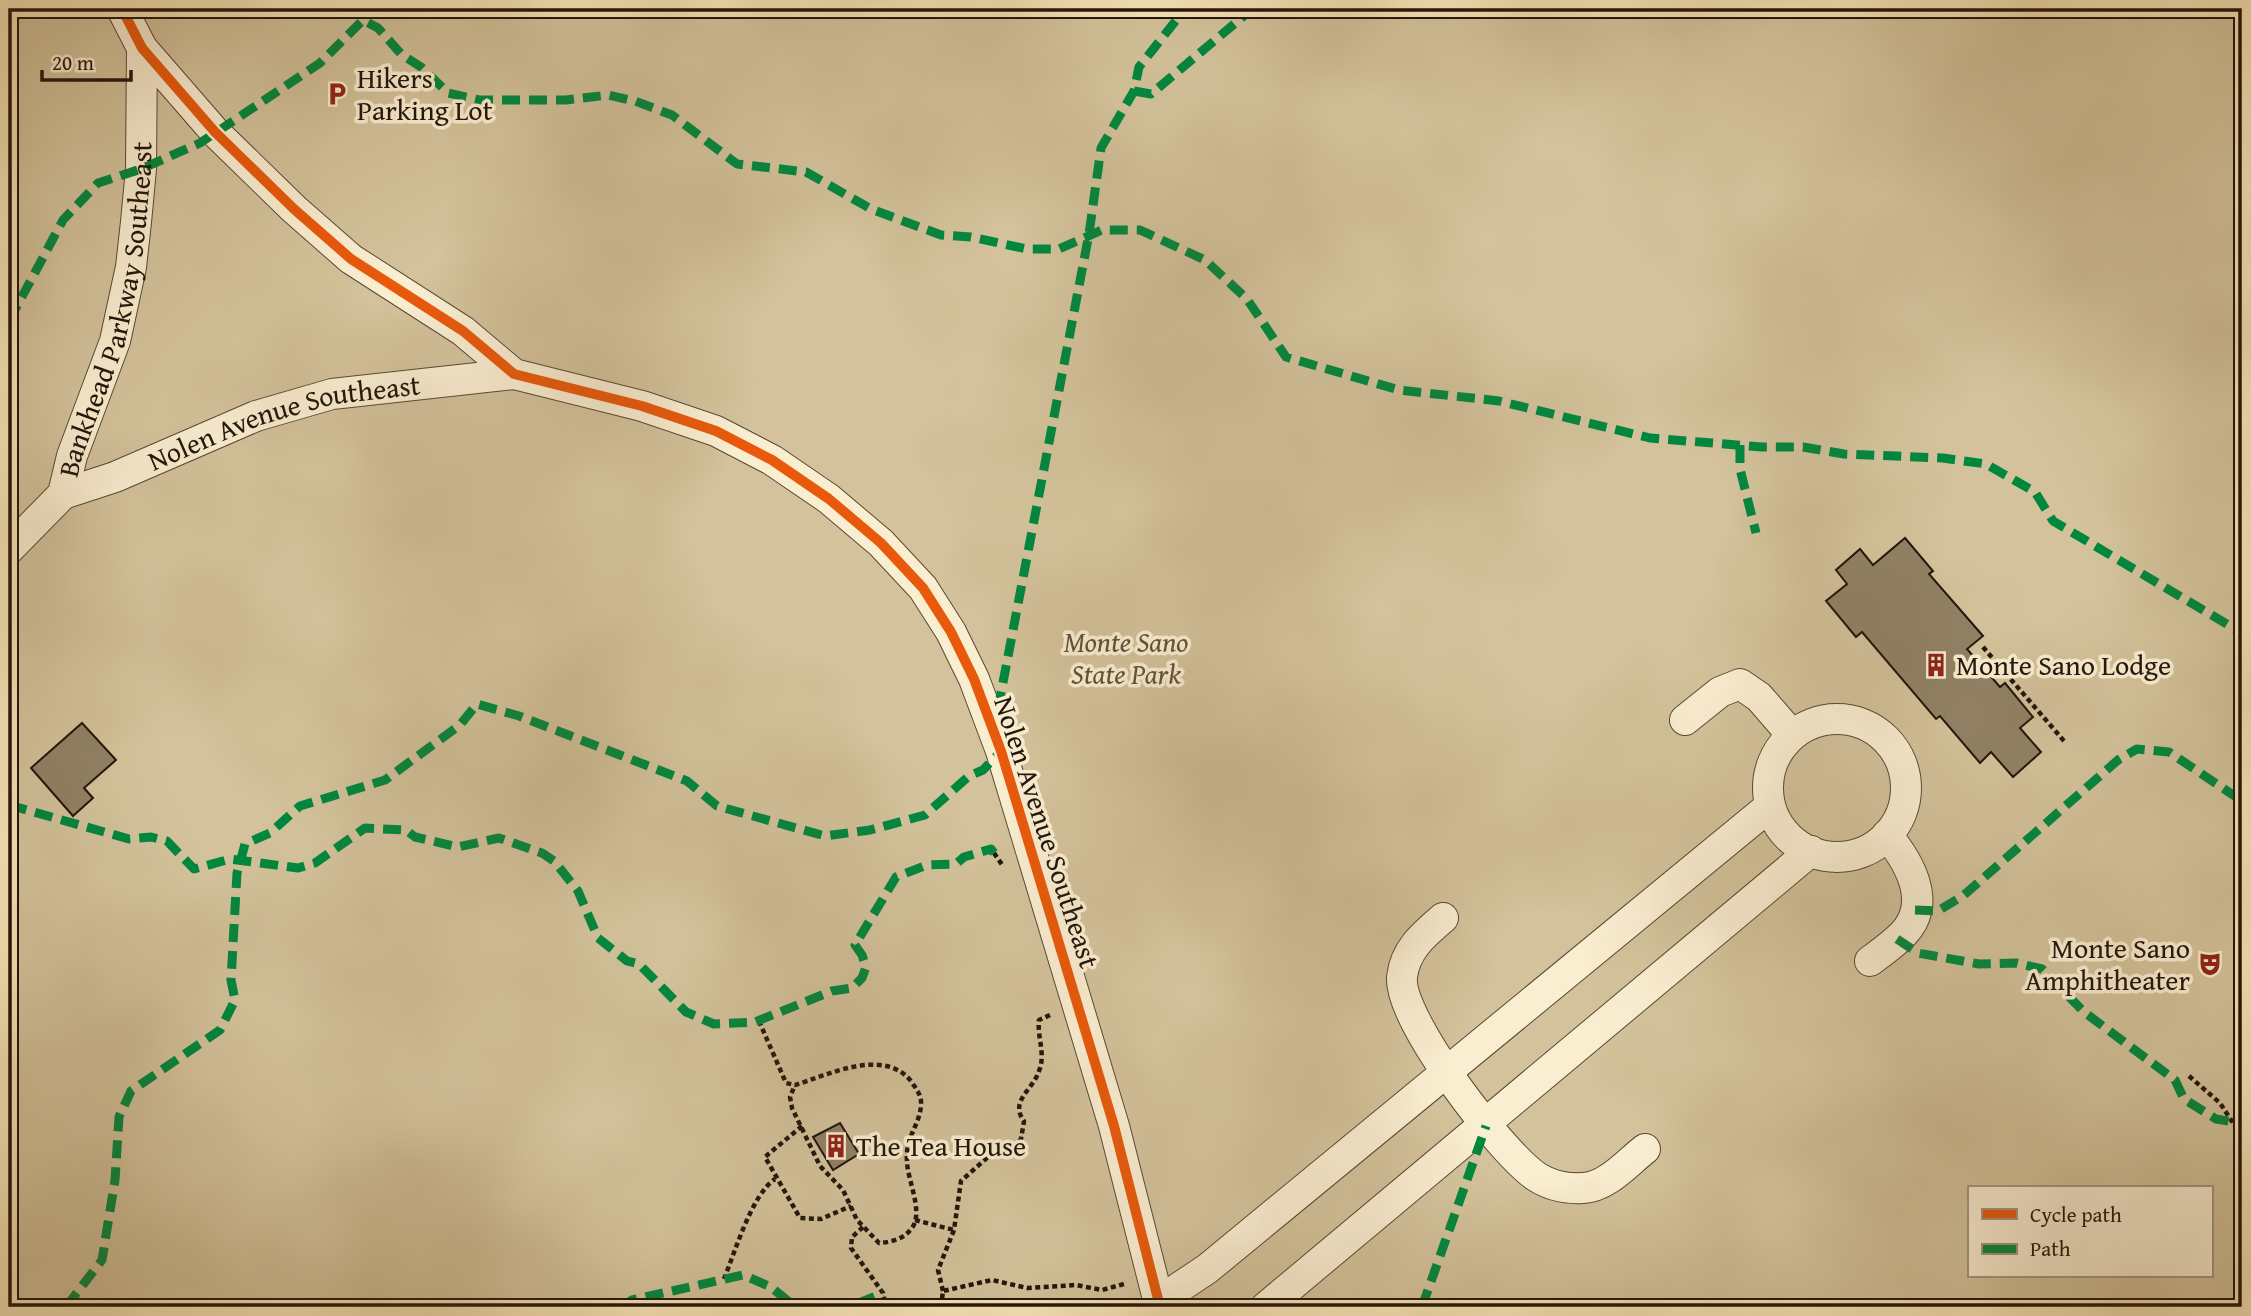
<svg xmlns="http://www.w3.org/2000/svg" width="2251" height="1316" font-family="'Gentium Book Plus',serif">
	<style>
		.green { fill: #d3c29b; stroke: #7a6c53; stroke-width: 2; fill-rule: evenodd }
		.building { fill: #918165; stroke: #21150b; stroke-width: 2 }
		.lines { fill: none; stroke-linecap: round; stroke-linejoin: round }
		.minor-casing { stroke: #574936; stroke-width: 32 }
		.path { stroke: #21150b; stroke-width: 4.5; stroke-dasharray: 5 3.5; stroke-linecap: butt }
		.minor { stroke: #faeed1; stroke-width: 30 }
		.quiet { stroke: #00873e; stroke-width: 9; stroke-dasharray: 18 9; stroke-linecap: butt }
		.cycleway-casing { stroke: #faeed1; stroke-width: 15 }
		.cycleway { stroke: #e8590c; stroke-width: 10 }
		.labels { text-anchor: middle; stroke-width: 7; stroke-linejoin: round; paint-order: stroke }
		.poi-label { font-size: 28px; fill: #21150b; stroke: #faeed1; text-anchor: start }
		.street-label { font-size: 28px; fill: #21150b; stroke: #faeed1 }
		.park-label { font-size: 28px; font-style: italic; fill: #5f523d; stroke: #faeed1 }
	</style>
	<rect width="100%" height="100%" fill="#f8e5b8"/>
	<filter id="stains"><feTurbulence type="fractalNoise" baseFrequency=".00286" numOctaves="4"/><feColorMatrix values="0 0 0 0 .2 0 0 0 0 .09 0 0 0 0 .02 0 0 0 .5 -.17"/></filter>
	<radialGradient id="worn" r=".72"><stop offset=".6" stop-color="#630" stop-opacity="0"/><stop offset="1" stop-color="#630" stop-opacity=".3"/></radialGradient>
	<path class="green" d="M9,9h2233v1298h-2233zM1969,1188h242v88h-242z"/>
	<g class="building">
		<polygon points="1905,538 1933,571 1929,574 1983,636 1967,649 2000,687 2005,683 2033,717 2020,728 2041,752 2013,777 1991,752 1980,763 1940,716 1936,719 1862,632 1856,637 1826,601 1847,584 1836,570 1860,549 1873,565"/>
		<polygon points="82,723 116,760 84,788 93,798 73,816 31,768"/>
		<polygon points="840,1123 859,1154 833,1170 813,1137"/>
	</g>
	<g class="lines">
		<g class="minor-casing">
			<g id="minor">
				<polyline points="122,9 142,48 215,132 294,209 351,259 463,331 514,374 642,406 716,431 772,460 829,499 881,543 923,588 951,632 974,679 1001,751 1114,1126 1160,1307"/>
				<path id="s1" d="M63,494l52,-17 141,-61 76,-22 182,-20"/>
				<path id="s2" d="M9,549l54,-55 9,-38 43,-115 16,-74 5,-45 5,-53 1,-121"/>
				<circle cx="1837" cy="788" r="69"/>
				<polyline points="1685,720 1720,692 1740,684 1759,697 1792,735"/>
				<path d="M1443,918c-20,17 -38,32 -41,59 -4,42 100,177 135,200 14,9 30,12 46,11 24,-1 44,-25 62,-39"/>
				<path d="M1870,961c12,-9 25,-18 34,-28 29,-31 5,-71 -17,-98"/>
				<polyline points="1159,1301 1207,1269 1770,806"/>
				<polyline points="1266,1307 1811,851"/>
			</g>
		</g>
		<g class="path">
			<polyline points="1983,647 2064,741"/>
			<polyline points="994,853 1003,866"/>
			<path d="M759,1021l27,62 9,2c33,-10 88,-38 116,-4 5,8 11,14 10,24 -1,20 -16,32 -14,56 0,18 17,51 5,67 -8,11 -20,14 -33,15l-22,-23 -14,-30 -23,-24 -28,-58 -2,-11 5,-12"/>
			<polyline points="2189,1076 2220,1103 2242,1137"/>
			<polyline points="802,1126 765,1157 800,1218 821,1219 851,1206"/>
			<polyline points="915,1220 954,1230"/>
			<polyline points="863,1227 852,1237 851,1248 883,1293 886,1307"/>
			<path d="M724,1279c11,-27 28,-85 51,-100"/>
			<path d="M943,1291l-5,-21 16,-40 7,-49 28,-25 23,-6 9,-11 3,-18c-15,-20 9,-31 15,-50 7,-17 -2,-33 0,-51l11,-5"/>
			<polyline points="941,1307 943,1291 992,1280 1027,1288 1076,1285 1102,1290 1124,1284"/>
		</g>
		<use href="#minor" class="minor"/>
		<g class="quiet">
			<polyline points="1134,91 1151,94 1252,9"/>
			<polyline points="9,321 63,220 98,183 141,169 200,143 320,63 363,20 378,28 401,54 421,67 448,93 479,100 566,100 608,95 635,101 672,115 737,164 806,172 871,209 941,235 971,237 1027,249 1059,249 1102,230 1140,230 1205,260 1247,299 1286,357 1399,390 1499,401 1650,438 1762,447 1803,447 1844,454 1943,458 1986,464 2035,492 2053,521 2242,633"/>
			<polyline points="1740,445 1740,469 1756,533"/>
			<polyline points="9,805 129,839 151,837 167,841 194,869 230,859 298,868 315,863 365,828 406,830 415,837 458,847 499,838 542,853 554,861 578,891 598,938 627,961 639,964 686,1012 714,1024 755,1022 832,991 852,988 862,978 866,967 862,955 855,945 896,877 927,865 956,864 964,857 991,849 994,853"/>
			<polyline points="1915,910 1938,911 1964,895 2118,760 2137,749 2169,752 2242,801"/>
			<polyline points="1897,939 1918,953 1979,964 2016,963 2042,969 2084,1012 2175,1080 2184,1099 2216,1119 2233,1122 2242,1119"/>
			<polyline points="66,1307 102,1260 115,1180 119,1117 131,1091 220,1030 235,1000 231,980 237,873 245,844 270,833 300,806 385,780 460,725 477,704 519,716 687,781 717,806 825,836 870,830 925,815 969,776 983,770 1001,751 1011,733 1000,698 1089,234 1101,148 1134,91 1139,67 1185,9"/>
			<polyline points="621,1307 632,1300 743,1275 771,1287 795,1307"/>
			<polyline points="831,1307 859,1303 883,1293"/>
			<polyline points="1422,1307 1486,1126"/>
		</g>
		<g class="cycleway-casing">
			<polyline id="cycleway" points="122,9 142,48 215,132 294,209 351,259 463,331 514,374 642,406 716,431 772,460 829,499 881,543 923,588 951,632 974,679 1001,751 1114,1126 1160,1307"/>
		</g>
		<use href="#cycleway" class="cycleway"/>
	</g>
	<defs>
		<g id="parking-bare" transform="scale(1.89)"><path d="M-3.5-5.5H1a3.5 3.5 0 0 1 0 7H-1V5.5H-3.5ZM-1-3.4V-.6H.8a1.4 1.4 0 0 0 0-2.8Z" fill="#8f2418" stroke="#faeed1" stroke-width="2.5" paint-order="stroke"/></g>
		<g id="building-bare" transform="scale(1.89)"><path d="M-4-6H4V6H1V3H-1V6H-4ZM-2.5-4.3h1.7v1.8h-1.7ZM.8-4.3h1.7v1.8H.8ZM-2.5-1h1.7V.8h-1.7ZM.8-1h1.7V.8H.8Z" fill="#8f2418" stroke="#faeed1" stroke-width="2.5" paint-order="stroke"/></g>
		<g id="theatre-bare" transform="scale(1.89)"><path d="M-5-5.5Q0-4 5-5.5V0Q5 5 0 6Q-5 5-5 0ZM-3.3-2.5H-1v1.5H-3.3ZM1-2.5H3.3v1.5H1ZM-2.8 1Q0 5.5 2.8 1Z" fill="#8f2418" stroke="#faeed1" stroke-width="2.5" paint-order="stroke"/></g>
	</defs>
	<g fill-rule="evenodd">
		<use href="#parking-bare" x="337" y="94"/>
		<use href="#building-bare" x="1936" y="665"/>
		<use href="#theatre-bare" x="2210" y="964"/>
		<use href="#building-bare" x="836" y="1146"/>
	</g>
	<g class="labels">
		<g class="poi-label">
			<text x="357" y="88">Hikers<tspan x="357" dy="32">Parking Lot</tspan></text>
			<text x="1956" y="675">Monte Sano Lodge</text>
			<text x="2190" y="958" text-anchor="end">Monte Sano<tspan x="2190" dy="32">Amphitheater</tspan></text>
			<text x="856" y="1156">The Tea House</text>
		</g>
		<g class="street-label">
			<text dy="10" stroke="none"><textPath href="#s2" startOffset="268">Bankhead Parkway Southeast</textPath></text>
			<text dy="10" stroke="none"><textPath href="#s1" startOffset="234">Nolen Avenue Southeast</textPath></text>
			<text transform="translate(1047 832) rotate(72)" y="10">Nolen Avenue Southeast</text>
		</g>
		<g class="park-label">
			<text x="1126" y="652">Monte Sano<tspan x="1126" dy="32">State Park</tspan></text>
		</g>
	</g>
	<rect width="2251" height="1316" fill="none" stroke="#f8e5b8" stroke-width="35"/>
	<rect x="10" y="10" width="2230" height="1295" fill="none" stroke="#21150b" stroke-width="3.5"/>
	<rect x="18" y="18" width="2216" height="1281" fill="none" stroke="#21150b" stroke-width="2"/>
	<rect x="1968" y="1186" width="245" height="91" fill="#faeed1" stroke="#a39782" stroke-width="2"/>
	<rect x="1982" y="1209" width="35" height="10" fill="#e8590c" stroke="#a39782" stroke-width="2"/>
	<text x="2030" y="1222" font-size="21" fill="#21150b">Cycle path</text>
	<rect x="1982" y="1244" width="35" height="10" fill="#00873e" stroke="#a39782" stroke-width="2"/>
	<text x="2030" y="1256" font-size="21" fill="#21150b">Path</text>
	<path d="M42 70v10h89v-10" fill="none" stroke="#21150b" stroke-width="3.5"/>
	<text x="52" y="70" font-size="21" fill="#21150b" stroke="#faeed1" stroke-width="5" paint-order="stroke">20 m</text>
	<rect width="100%" height="100%" filter="url(#stains)"/>
	<rect width="100%" height="100%" fill="url(#worn)"/>
</svg>
